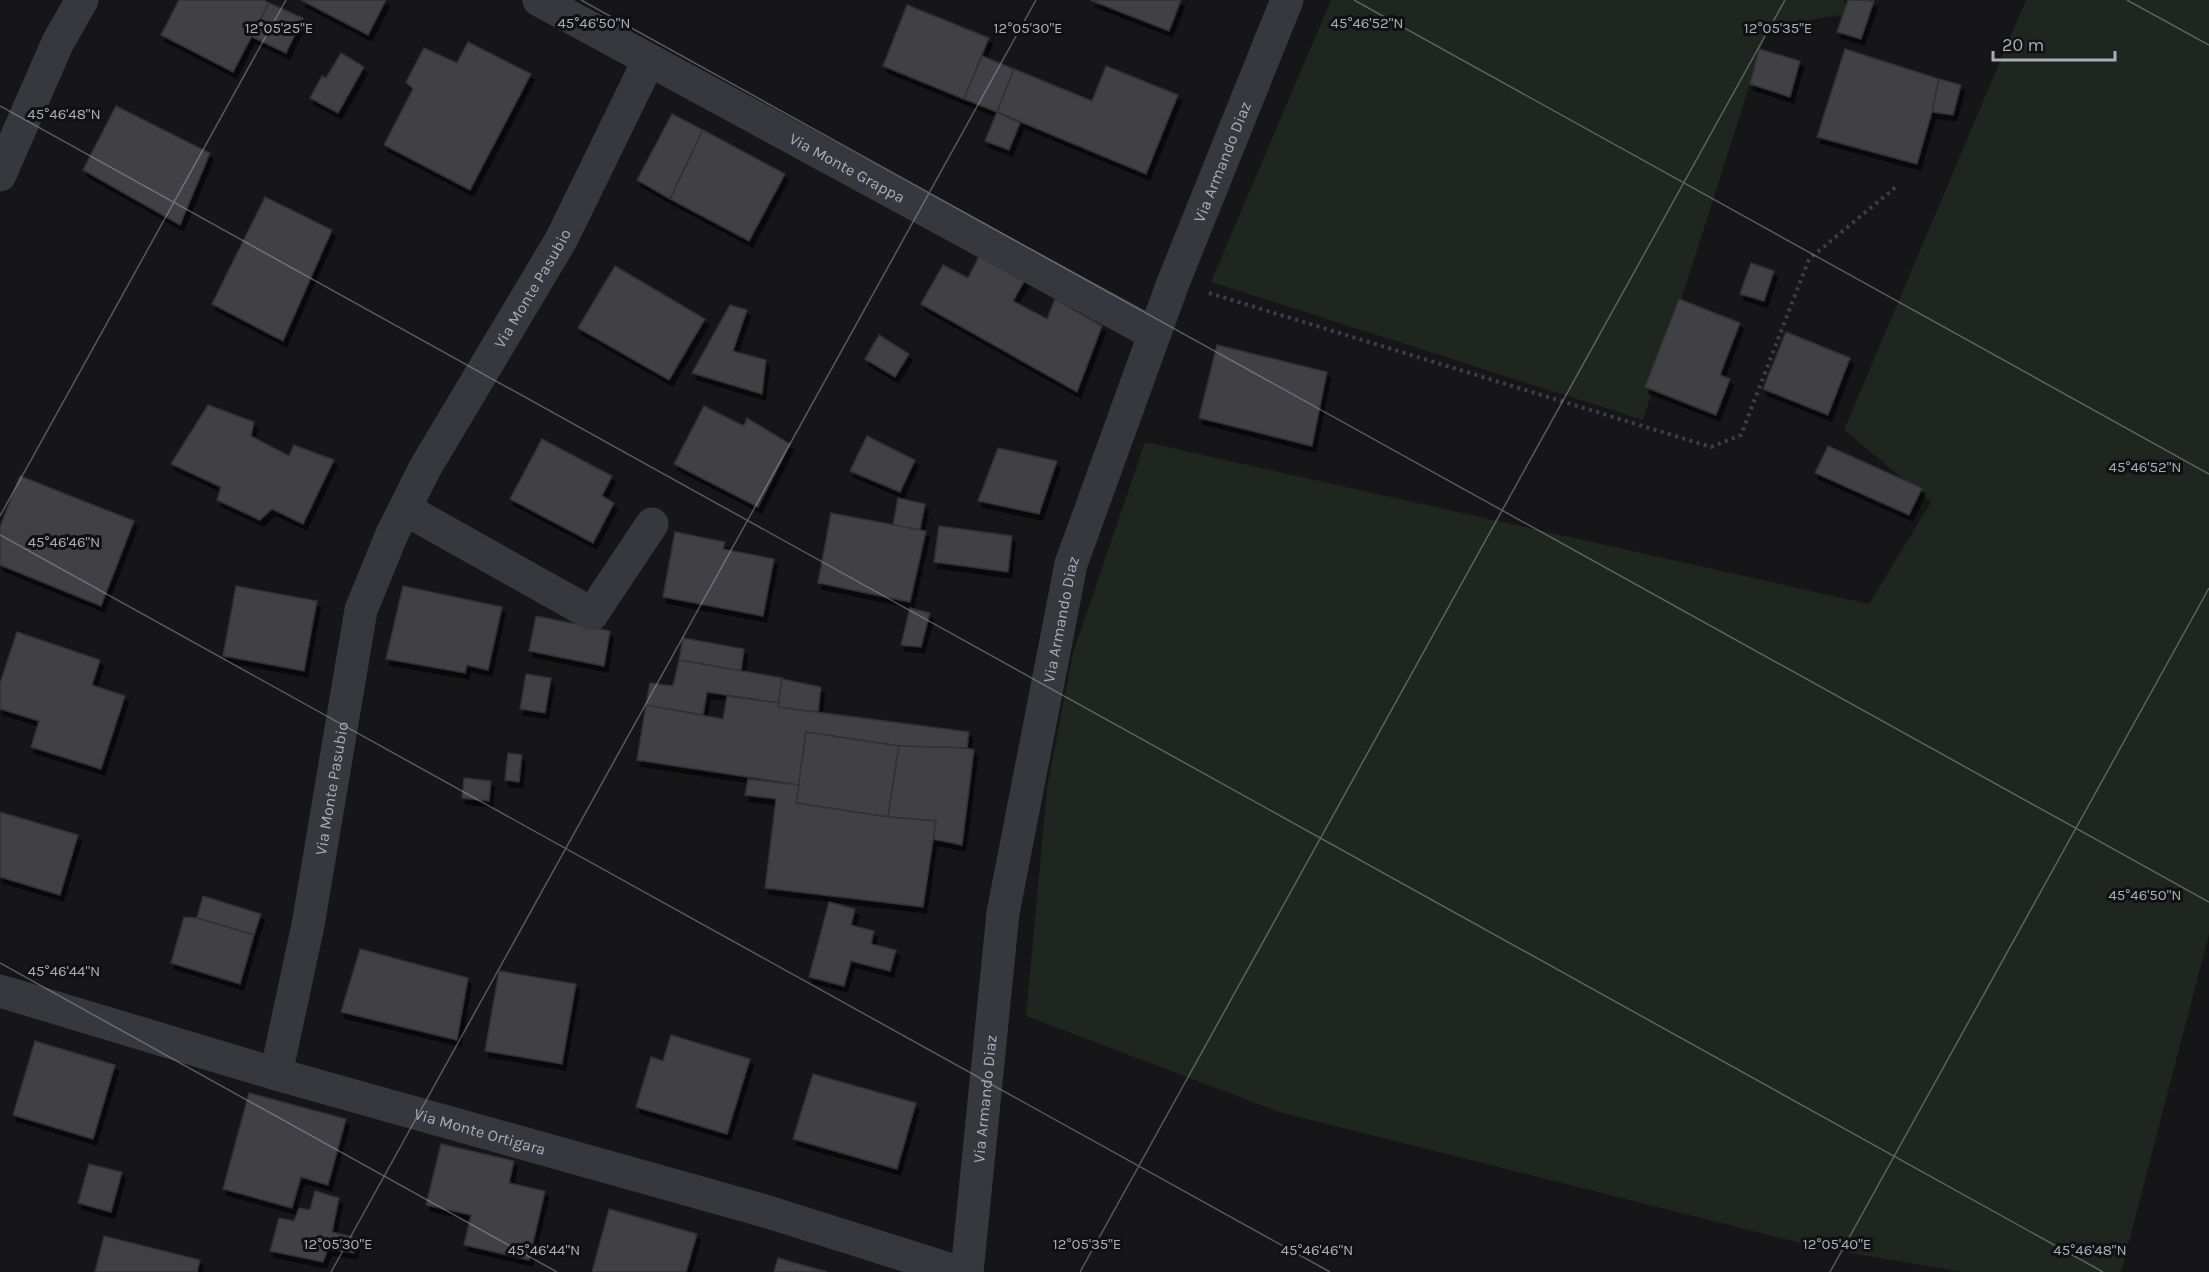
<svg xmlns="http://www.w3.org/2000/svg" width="2209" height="1272" font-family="Karla,sans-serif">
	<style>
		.green { fill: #1e261f }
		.building { fill: #404145; stroke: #303034; stroke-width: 1.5; filter: url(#shadow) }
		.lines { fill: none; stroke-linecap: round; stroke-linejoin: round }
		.path { stroke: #3d3f44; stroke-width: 4; stroke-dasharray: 3 4.5; stroke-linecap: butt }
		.minor { stroke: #37383d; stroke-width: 33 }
		.ticks { fill: none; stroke: #a8adb8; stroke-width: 1.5; stroke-opacity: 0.45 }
		.labels { text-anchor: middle; stroke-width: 6; stroke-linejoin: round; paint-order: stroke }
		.street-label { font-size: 16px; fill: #a8adb8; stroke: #111113 }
		.ticks-label { font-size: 15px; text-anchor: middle; fill: #a8adb8; stroke: #111113; stroke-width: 6; stroke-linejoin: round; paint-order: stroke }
	</style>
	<defs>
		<filter id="shadow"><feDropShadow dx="3.5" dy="6" stdDeviation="0" flood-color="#0009"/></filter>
	</defs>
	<rect width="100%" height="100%" fill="#161618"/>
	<g class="green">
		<polygon points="1331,0 1843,0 1852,13 1768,27 1643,420 1211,282"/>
		<polygon points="2026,0 2209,0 2209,934 2121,1272 1962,1272 1821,1248 1279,1112 1026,1016 1047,788 1073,653 1145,442 1869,604 1931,502 1844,430"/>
	</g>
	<g class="building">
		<polygon points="179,0 264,0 269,3 233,72 161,35"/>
		<polygon points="301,0 386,0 368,35"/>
		<polygon points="1090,0 1181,0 1169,31"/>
		<polygon points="1848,0 1874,1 1861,39 1837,32"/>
		<polygon points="269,3 303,18 286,53 252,37"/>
		<polygon points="907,5 989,38 964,99 883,66"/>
		<polygon points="468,42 531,74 470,190 384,145 413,89 406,82 424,48 457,63"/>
		<polygon points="1759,49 1800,61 1790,97 1750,84"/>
		<polygon points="1845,49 1939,79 1932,112 1917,164 1817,137"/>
		<polygon points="341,53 364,67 338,113 310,98 322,76 326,78"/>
		<polygon points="982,56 1014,69 997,112 964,99"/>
		<polygon points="1106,66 1178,95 1146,174 997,112 1014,69 1092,101"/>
		<polygon points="1939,79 1961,85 1953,115 1932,112"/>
		<polygon points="116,106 210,153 180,225 83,170"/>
		<polygon points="997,112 1020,123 1009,150 985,141"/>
		<polygon points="672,114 703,130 670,199 637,180"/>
		<polygon points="703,130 785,174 749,241 670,199"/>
		<polygon points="265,197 332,230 283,341 212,304"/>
		<polygon points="980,254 1025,280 1013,301 1047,319 1055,299 1102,326 1077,392 921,304 943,265 968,278"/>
		<polygon points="1751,263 1774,271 1764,301 1740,294"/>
		<polygon points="615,266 705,319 669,380 578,328"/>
		<polygon points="1679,299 1740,323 1720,375 1730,379 1716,415 1645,387"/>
		<polygon points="730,305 747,310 733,351 766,360 762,394 692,373"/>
		<polygon points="1786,332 1850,358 1828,415 1763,389"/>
		<polygon points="879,335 909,354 895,377 865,359"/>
		<polygon points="1217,345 1327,372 1312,446 1199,418"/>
		<polygon points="208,405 254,422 251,436 289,456 294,445 334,460 303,524 272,509 260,520 217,500 221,487 171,464"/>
		<polygon points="704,406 744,426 747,418 790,444 758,507 674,464"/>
		<polygon points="867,436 915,460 900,492 850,471"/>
		<polygon points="542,439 612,476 602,496 614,503 593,543 510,499"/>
		<polygon points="1828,446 1922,488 1909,515 1815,473"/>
		<polygon points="998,448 1057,461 1039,514 978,501"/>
		<polygon points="20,476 134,521 101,606 0,565 0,527"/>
		<polygon points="898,498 925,504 920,530 893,525"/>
		<polygon points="831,513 926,531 910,602 818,583"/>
		<polygon points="939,526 1012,536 1008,572 934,562"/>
		<polygon points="675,532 725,542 723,549 774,559 763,616 663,597"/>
		<polygon points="236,586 317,601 304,671 223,656"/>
		<polygon points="403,586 502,607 488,670 467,665 465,673 386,659"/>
		<polygon points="910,608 930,613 921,647 901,645"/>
		<polygon points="536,616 610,631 604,666 529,651"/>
		<polygon points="17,632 100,660 92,685 125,696 101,769 31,747 39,721 0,709 0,683"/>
		<polygon points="683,638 744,649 741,671 679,660"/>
		<polygon points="679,660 783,678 779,703 707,692 703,715 646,705 650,683 673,686"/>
		<polygon points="526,674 551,678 545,713 520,709"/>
		<polygon points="782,679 821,687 818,713 778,707"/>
		<polygon points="727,696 779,703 778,707 969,732 967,748 899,746 806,732 799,785 637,760 646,705 723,719"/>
		<polygon points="806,732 899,746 888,817 796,803"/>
		<polygon points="899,746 967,748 974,750 962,845 932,839 936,821 888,817"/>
		<polygon points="508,753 522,755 519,782 505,780"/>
		<polygon points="464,778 491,781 489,801 462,798"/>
		<polygon points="748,779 799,785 796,803 888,817 936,821 923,907 765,888 776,799 745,795"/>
		<polygon points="0,812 78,835 60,895 0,877"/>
		<polygon points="203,896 261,914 254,935 197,918"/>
		<polygon points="829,902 855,909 851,925 874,931 871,944 896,950 890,971 851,961 844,986 809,977"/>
		<polygon points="184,917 197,918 254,935 240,984 171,963"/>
		<polygon points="360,949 468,978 457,1040 341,1012"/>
		<polygon points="499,971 576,984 562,1064 485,1051"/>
		<polygon points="671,1035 750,1059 727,1134 636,1107 651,1057 663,1061"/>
		<polygon points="35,1041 115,1065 93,1139 13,1115"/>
		<polygon points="813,1074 916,1103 897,1169 793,1139"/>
		<polygon points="249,1093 346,1119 328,1185 301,1177 292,1208 223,1189"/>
		<polygon points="441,1144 514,1161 509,1183 545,1191 529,1260 464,1245 471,1215 426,1205"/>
		<polygon points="89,1164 122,1172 111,1212 78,1203"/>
		<polygon points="315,1191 339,1198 332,1232 357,1238 354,1253 328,1249 323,1262 270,1251 279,1218 294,1221 299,1208 310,1210"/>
		<polygon points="609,1209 697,1234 686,1272 592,1272"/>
		<polygon points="104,1236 200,1260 197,1272 95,1272"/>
		<polygon points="778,1258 827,1272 774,1272"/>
	</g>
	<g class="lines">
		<polyline class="path" points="1209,293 1711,447 1741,435 1809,259 1897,186"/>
		<g class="minor">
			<path id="s1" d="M539,0l615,334"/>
			<polyline points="0,175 58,42 82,0"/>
			<polyline points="405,509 592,614 652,524"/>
			<path id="s2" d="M0,991l276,83 489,137 193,61"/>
			<path id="s3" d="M276,1074l32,-149 53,-315 31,-76 33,-66 136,-228 88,-180"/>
			<path id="s4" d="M967,1272l36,-359 68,-349 102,-281 114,-283"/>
		</g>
	</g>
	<path class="ticks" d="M581,0l1628,902M1354,0l855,474M2127,0l82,45M0,106l2103,1166M0,516l286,-516M0,535l1330,737M0,963l557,309M331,1272l705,-1272M1080,1272l705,-1272M1830,1272l379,-684"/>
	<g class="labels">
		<g class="street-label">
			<text dy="6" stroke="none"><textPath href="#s4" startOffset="1146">Via Armando Diaz</textPath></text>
			<text dy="6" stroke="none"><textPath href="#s1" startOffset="351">Via Monte Grappa</textPath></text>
			<text dy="6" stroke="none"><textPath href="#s3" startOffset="837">Via Monte Pasubio</textPath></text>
			<text dy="6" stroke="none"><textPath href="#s4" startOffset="660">Via Armando Diaz</textPath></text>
			<text dy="6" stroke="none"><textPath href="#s3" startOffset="291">Via Monte Pasubio</textPath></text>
			<text dy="6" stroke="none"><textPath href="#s4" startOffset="174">Via Armando Diaz</textPath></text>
			<text dy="6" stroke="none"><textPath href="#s2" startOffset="500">Via Monte Ortigara</textPath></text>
		</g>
	</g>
	<g class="ticks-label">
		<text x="594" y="28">45°46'50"N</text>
		<text x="1367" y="28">45°46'52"N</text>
		<text x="279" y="33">12°05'25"E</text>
		<text x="1028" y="33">12°05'30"E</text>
		<text x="1778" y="33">12°05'35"E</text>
		<text x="64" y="119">45°46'48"N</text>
		<text x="2145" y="472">45°46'52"N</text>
		<text x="64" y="547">45°46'46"N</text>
		<text x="2145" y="900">45°46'50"N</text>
		<text x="64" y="976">45°46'44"N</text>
		<text x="338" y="1249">12°05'30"E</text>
		<text x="1087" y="1249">12°05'35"E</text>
		<text x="1837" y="1249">12°05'40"E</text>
		<text x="544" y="1255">45°46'44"N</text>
		<text x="1317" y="1255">45°46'46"N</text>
		<text x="2090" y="1255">45°46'48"N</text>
	</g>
	<path d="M1993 51v9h122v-9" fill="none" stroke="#a8adb8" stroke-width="3"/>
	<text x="2002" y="51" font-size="18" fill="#a8adb8" stroke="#111113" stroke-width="4.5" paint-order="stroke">20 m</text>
</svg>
